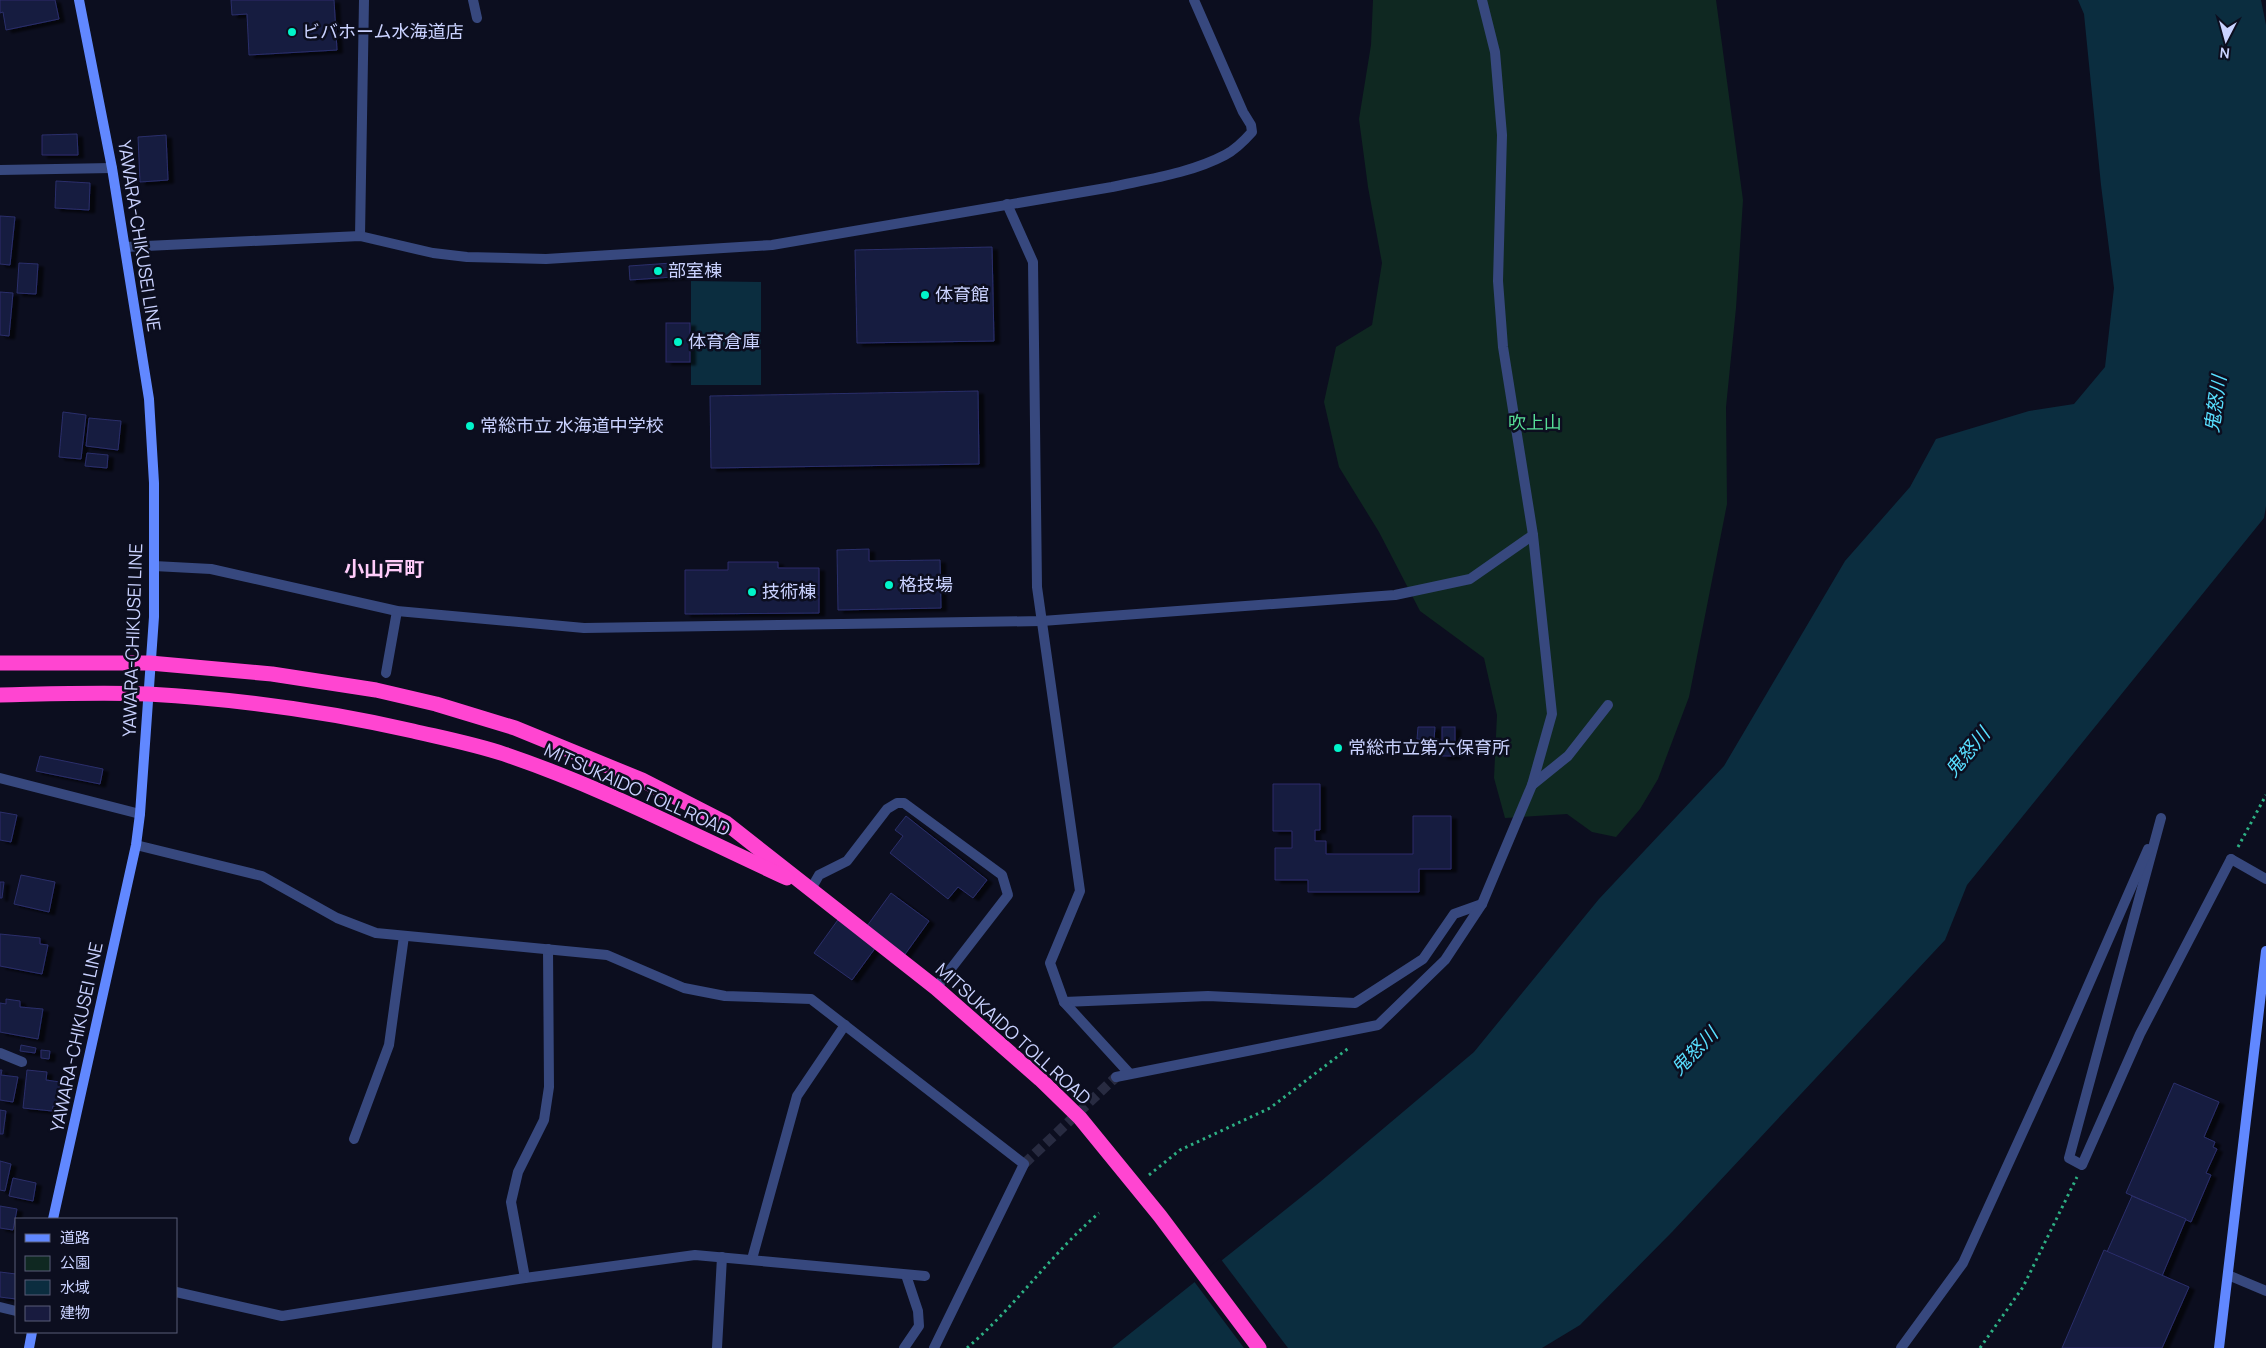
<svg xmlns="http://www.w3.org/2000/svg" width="2266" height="1348" font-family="Manrope,'Noto Sans JP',sans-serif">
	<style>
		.green { fill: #0f2821 }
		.water { fill: #0b2d3f }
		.pier { fill: #0c0e1f }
		.building { fill: #181b3f; stroke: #2a2f6b; filter: url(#shadow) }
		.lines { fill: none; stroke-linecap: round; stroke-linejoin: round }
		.street-tunnel { stroke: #282b41; stroke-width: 10; stroke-dasharray: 10 5; stroke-linecap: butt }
		.path { stroke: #2db084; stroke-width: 3; stroke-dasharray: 2.5 4; stroke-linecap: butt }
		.lane { stroke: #37487e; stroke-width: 10 }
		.street { stroke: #37487e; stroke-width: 10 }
		.secondary { stroke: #6188ff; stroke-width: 10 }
		.highway { stroke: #ff45d1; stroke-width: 15 }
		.poi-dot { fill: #01f4ca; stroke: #0c0e1f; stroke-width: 2 }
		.labels { text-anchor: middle; stroke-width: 5; stroke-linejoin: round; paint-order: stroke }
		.poi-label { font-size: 18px; fill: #cad2ff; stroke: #0c0e1f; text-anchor: start }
		.street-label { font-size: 18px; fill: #cad2ff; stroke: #0c0e1f }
		.park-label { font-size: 18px; fill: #57de97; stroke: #0c0e1f }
		.water-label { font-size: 19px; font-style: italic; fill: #58dfff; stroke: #0c0e1f }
		.quarter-label { font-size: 20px; font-weight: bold; fill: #ffccfa; stroke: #0c0e1f }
	</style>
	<defs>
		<filter id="shadow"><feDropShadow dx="5.5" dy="3" stdDeviation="1" flood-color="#0009"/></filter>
	</defs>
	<rect width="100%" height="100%" fill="#0c0e1f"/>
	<polygon class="green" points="1373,0 1716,0 1743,200 1736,308 1726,407 1727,504 1689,697 1658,779 1640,809 1616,837 1592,832 1567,814 1505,818 1494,778 1497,715 1484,658 1420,611 1379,532 1339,467 1324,402 1336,347 1372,325 1382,263 1368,187 1359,119 1371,45"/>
	<g class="water">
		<polygon points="2078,0 2261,0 2266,25 2266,506 2264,518 1967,885 1945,940 1672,1232 1580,1325 1542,1348 1112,1348 1320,1182 1474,1052 1599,899 1724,766 1845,561 1910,487 1936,439 2029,411 2074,404 2105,367 2114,288 2101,185 2084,14"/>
		<polygon points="691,281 761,282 761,385 691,385"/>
	</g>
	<polygon class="pier" points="1220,1258 1288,1348 1244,1348 1193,1280"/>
	<g class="building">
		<polygon points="0,0 55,0 59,19 6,30 3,12 0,13"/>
		<polygon points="231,0 334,0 337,50 249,55 247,14 232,15"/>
		<polygon points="77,134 78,155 42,155 42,135"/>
		<polygon points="166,135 168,180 140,182 138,137"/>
		<polygon points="56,181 90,183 89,210 55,208"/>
		<polygon points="0,216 15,217 10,265 0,264"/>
		<polygon points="992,247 994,341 857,343 855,250"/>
		<polygon points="686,262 687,276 630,280 629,266"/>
		<polygon points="19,263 38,264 36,294 17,293"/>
		<polygon points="0,292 13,293 9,336 0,335"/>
		<rect x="666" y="323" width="24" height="39"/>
		<polygon points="978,391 979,464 711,468 710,396"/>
		<polygon points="63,412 86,415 81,459 59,457"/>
		<polygon points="89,418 121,421 118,450 86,446"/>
		<polygon points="87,453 108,455 107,468 85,466"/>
		<polygon points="869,549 869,561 940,560 941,608 838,610 837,550"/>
		<polygon points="728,562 778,562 778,568 819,568 819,613 685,614 685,570 728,570"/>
		<polygon points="1418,727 1435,727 1434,740 1417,739"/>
		<rect x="1442" y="727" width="13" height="29"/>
		<polygon points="40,756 103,769 100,784 36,771"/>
		<polygon points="1273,784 1320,784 1320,830 1315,830 1315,841 1326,841 1326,854 1413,854 1413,816 1451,816 1451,869 1419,869 1419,892 1308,892 1308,880 1275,880 1275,848 1292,848 1292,831 1273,831"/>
		<polygon points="0,812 17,815 11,842 0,840"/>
		<polygon points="906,816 987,880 973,898 958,887 948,899 890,853 903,836 895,830"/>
		<polygon points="21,875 55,882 49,912 14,904"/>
		<polygon points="0,882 4,882 2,898 0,898"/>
		<polygon points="891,893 929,921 898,964 876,947 852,980 814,953 845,910 867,926"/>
		<polygon points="0,934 40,938 40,944 48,945 42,974 0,966"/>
		<polygon points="6,999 20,1001 20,1007 43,1009 38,1039 0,1032 0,1003 6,1004"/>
		<polygon points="21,1045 36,1048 35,1053 20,1051"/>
		<polygon points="41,1050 50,1051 49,1059 41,1058"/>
		<polygon points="0,1070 2,1070 1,1075 18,1077 13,1102 0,1100"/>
		<polygon points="27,1070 47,1072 46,1080 60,1082 56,1106 53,1106 52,1111 23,1108"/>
		<polygon points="2174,1083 2219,1102 2204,1137 2215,1142 2213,1147 2217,1149 2206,1173 2211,1175 2191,1222 2126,1193"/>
		<polygon points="0,1110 6,1111 3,1134 0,1134"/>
		<polygon points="0,1161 11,1164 5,1191 0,1190"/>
		<polygon points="13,1178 36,1183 33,1201 9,1196"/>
		<polygon points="2132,1196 2186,1219 2162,1276 2107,1252"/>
		<polygon points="0,1206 17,1209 13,1230 0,1228"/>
		<polygon points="2104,1250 2189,1287 2162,1348 2062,1348"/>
		<polygon points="0,1272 16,1274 16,1299 0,1297"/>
	</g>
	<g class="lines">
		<polyline class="street-tunnel" points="1024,1164 1116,1077"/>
		<g class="path">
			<polyline points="2238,847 2266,795"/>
			<polyline points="1149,1175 1180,1150 1270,1108 1350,1047"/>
			<path d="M967,1348c48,-41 84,-94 132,-135"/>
			<polyline points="1980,1348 2023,1287 2077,1177"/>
		</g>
		<g class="lane">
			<polyline points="473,0 477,18"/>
			<polyline points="154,566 211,569 397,611 584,628 1042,621 1395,595 1470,579 1533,535"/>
			<polyline points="386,673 397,611"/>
			<polyline points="1532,785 1568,756 1608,705"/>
			<polyline points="2161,818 2069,1158 2082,1165 2140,1034 2231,859"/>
			<polyline points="811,889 819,875 847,861 887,809 897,803 904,803 1002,875 1008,895 936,988"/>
			<polyline points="1064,1002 1208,996 1355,1003 1423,959 1454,914 1482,904"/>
			<polyline points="0,1053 22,1062"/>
			<polyline points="354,1139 389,1045 404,936"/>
			<polyline points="752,1259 797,1096 845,1025"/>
			<polyline points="2228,1275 2266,1291"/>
			<polyline points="525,1278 511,1202 518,1172 544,1120 549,1087 548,949"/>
			<polyline points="717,1348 722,1257"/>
			<polyline points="904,1348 919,1326 918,1311 906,1275"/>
			<polyline points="1901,1348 1963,1263 2056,1059 2148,849"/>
		</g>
		<g class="street">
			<polyline points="0,170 112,168"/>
			<polyline points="1007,204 1033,262 1037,587 1080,891 1050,963 1064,1002 1129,1073"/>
			<polyline points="360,236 364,0"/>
			<path d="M125,247l235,-11 73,17 34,4 79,2 226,-14 340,-58c37,-8 79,-14 113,-32 10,-5 19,-14 27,-23l-1,-7 -8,-13 -49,-112"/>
			<polyline points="0,778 140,814"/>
			<polyline points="136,845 262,876 337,918 376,933 607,955 684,988 725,996 811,999 1024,1164 934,1348"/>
			<polyline points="2231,859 2266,879"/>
			<polyline points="1116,1077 1378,1025 1445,960 1482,904 1532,785 1552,714 1533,535 1503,347 1498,281 1502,135 1495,52 1482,0"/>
			<polyline points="176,1292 282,1316 525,1278 695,1255 925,1276"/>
			<polyline points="0,1307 16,1311"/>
		</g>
		<g class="secondary">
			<polyline points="53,1219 136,845 140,814 154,617 154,483 149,399 112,168 79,0"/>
			<polyline points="29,1348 32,1332"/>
			<polyline points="2219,1348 2266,951"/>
		</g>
		<g class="highway">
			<polyline points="0,663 150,663 272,674 376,690 436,704 515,728 642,780 726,823 936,988 1040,1079 1080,1118 1160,1216 1259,1348"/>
			<path d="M0,695c49,-1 99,-3 148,-1 89,5 178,17 265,37 30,7 61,13 91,23 98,33 189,81 283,124"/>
		</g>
	</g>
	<g class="poi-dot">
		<circle cx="292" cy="32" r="5"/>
		<circle cx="658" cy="271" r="5"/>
		<circle cx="925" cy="295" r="5"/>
		<circle cx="678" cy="342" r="5"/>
		<circle cx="470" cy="426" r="5"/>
		<circle cx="889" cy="585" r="5"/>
		<circle cx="752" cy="592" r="5"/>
		<circle cx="1338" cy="748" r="5"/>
	</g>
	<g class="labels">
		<g class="poi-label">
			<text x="302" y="38">ビバホーム水海道店</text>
			<text x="668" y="277">部室棟</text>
			<text x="935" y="301">体育館</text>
			<text x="688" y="348">体育倉庫</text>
			<text x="480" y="432">常総市立 水海道中学校</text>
			<text x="899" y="591">格技場</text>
			<text x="762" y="598">技術棟</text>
			<text x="1348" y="754">常総市立第六保育所</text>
		</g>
		<g class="street-label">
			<text transform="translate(139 236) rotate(81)" y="6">YAWARA-CHIKUSEI LINE</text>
			<text transform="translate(133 640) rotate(-88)" y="6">YAWARA-CHIKUSEI LINE</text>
			<text transform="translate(637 790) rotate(24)" y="6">MITSUKAIDO TOLL ROAD</text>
			<text transform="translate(1013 1034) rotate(42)" y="6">MITSUKAIDO TOLL ROAD</text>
			<text transform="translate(77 1037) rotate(-78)" y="6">YAWARA-CHIKUSEI LINE</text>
		</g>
		<g class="park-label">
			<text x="1535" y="429">吹上山</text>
		</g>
		<g class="water-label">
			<text transform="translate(2215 404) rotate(-82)" y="7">鬼怒川</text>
			<text transform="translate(1967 752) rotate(-50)" y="7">鬼怒川</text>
			<text transform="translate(1694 1051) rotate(-46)" y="7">鬼怒川</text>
		</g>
		<g class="quarter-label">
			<text x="384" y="576">小山戸町</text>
		</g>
	</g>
	<rect x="15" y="1218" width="162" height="115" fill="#0c0e1f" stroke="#585c79"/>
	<rect x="25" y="1234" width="25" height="8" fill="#6188ff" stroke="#585c79"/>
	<text x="60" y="1243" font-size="15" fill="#cad2ff">道路</text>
	<rect x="25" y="1256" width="25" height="15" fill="#0f2821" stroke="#585c79"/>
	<text x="60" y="1268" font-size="15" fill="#cad2ff">公園</text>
	<rect x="25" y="1280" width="25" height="15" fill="#0b2d3f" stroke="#585c79"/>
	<text x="60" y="1293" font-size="15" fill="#cad2ff">水域</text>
	<rect x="25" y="1306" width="25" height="15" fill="#181b3f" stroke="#585c79"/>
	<text x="60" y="1318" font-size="15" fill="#cad2ff">建物</text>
	<g transform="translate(2226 40) rotate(186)" stroke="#0c0e1f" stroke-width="4" paint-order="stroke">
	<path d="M0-4L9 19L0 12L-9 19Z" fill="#cad2ff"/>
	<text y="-8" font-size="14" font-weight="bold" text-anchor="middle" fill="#cad2ff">N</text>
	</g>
</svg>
